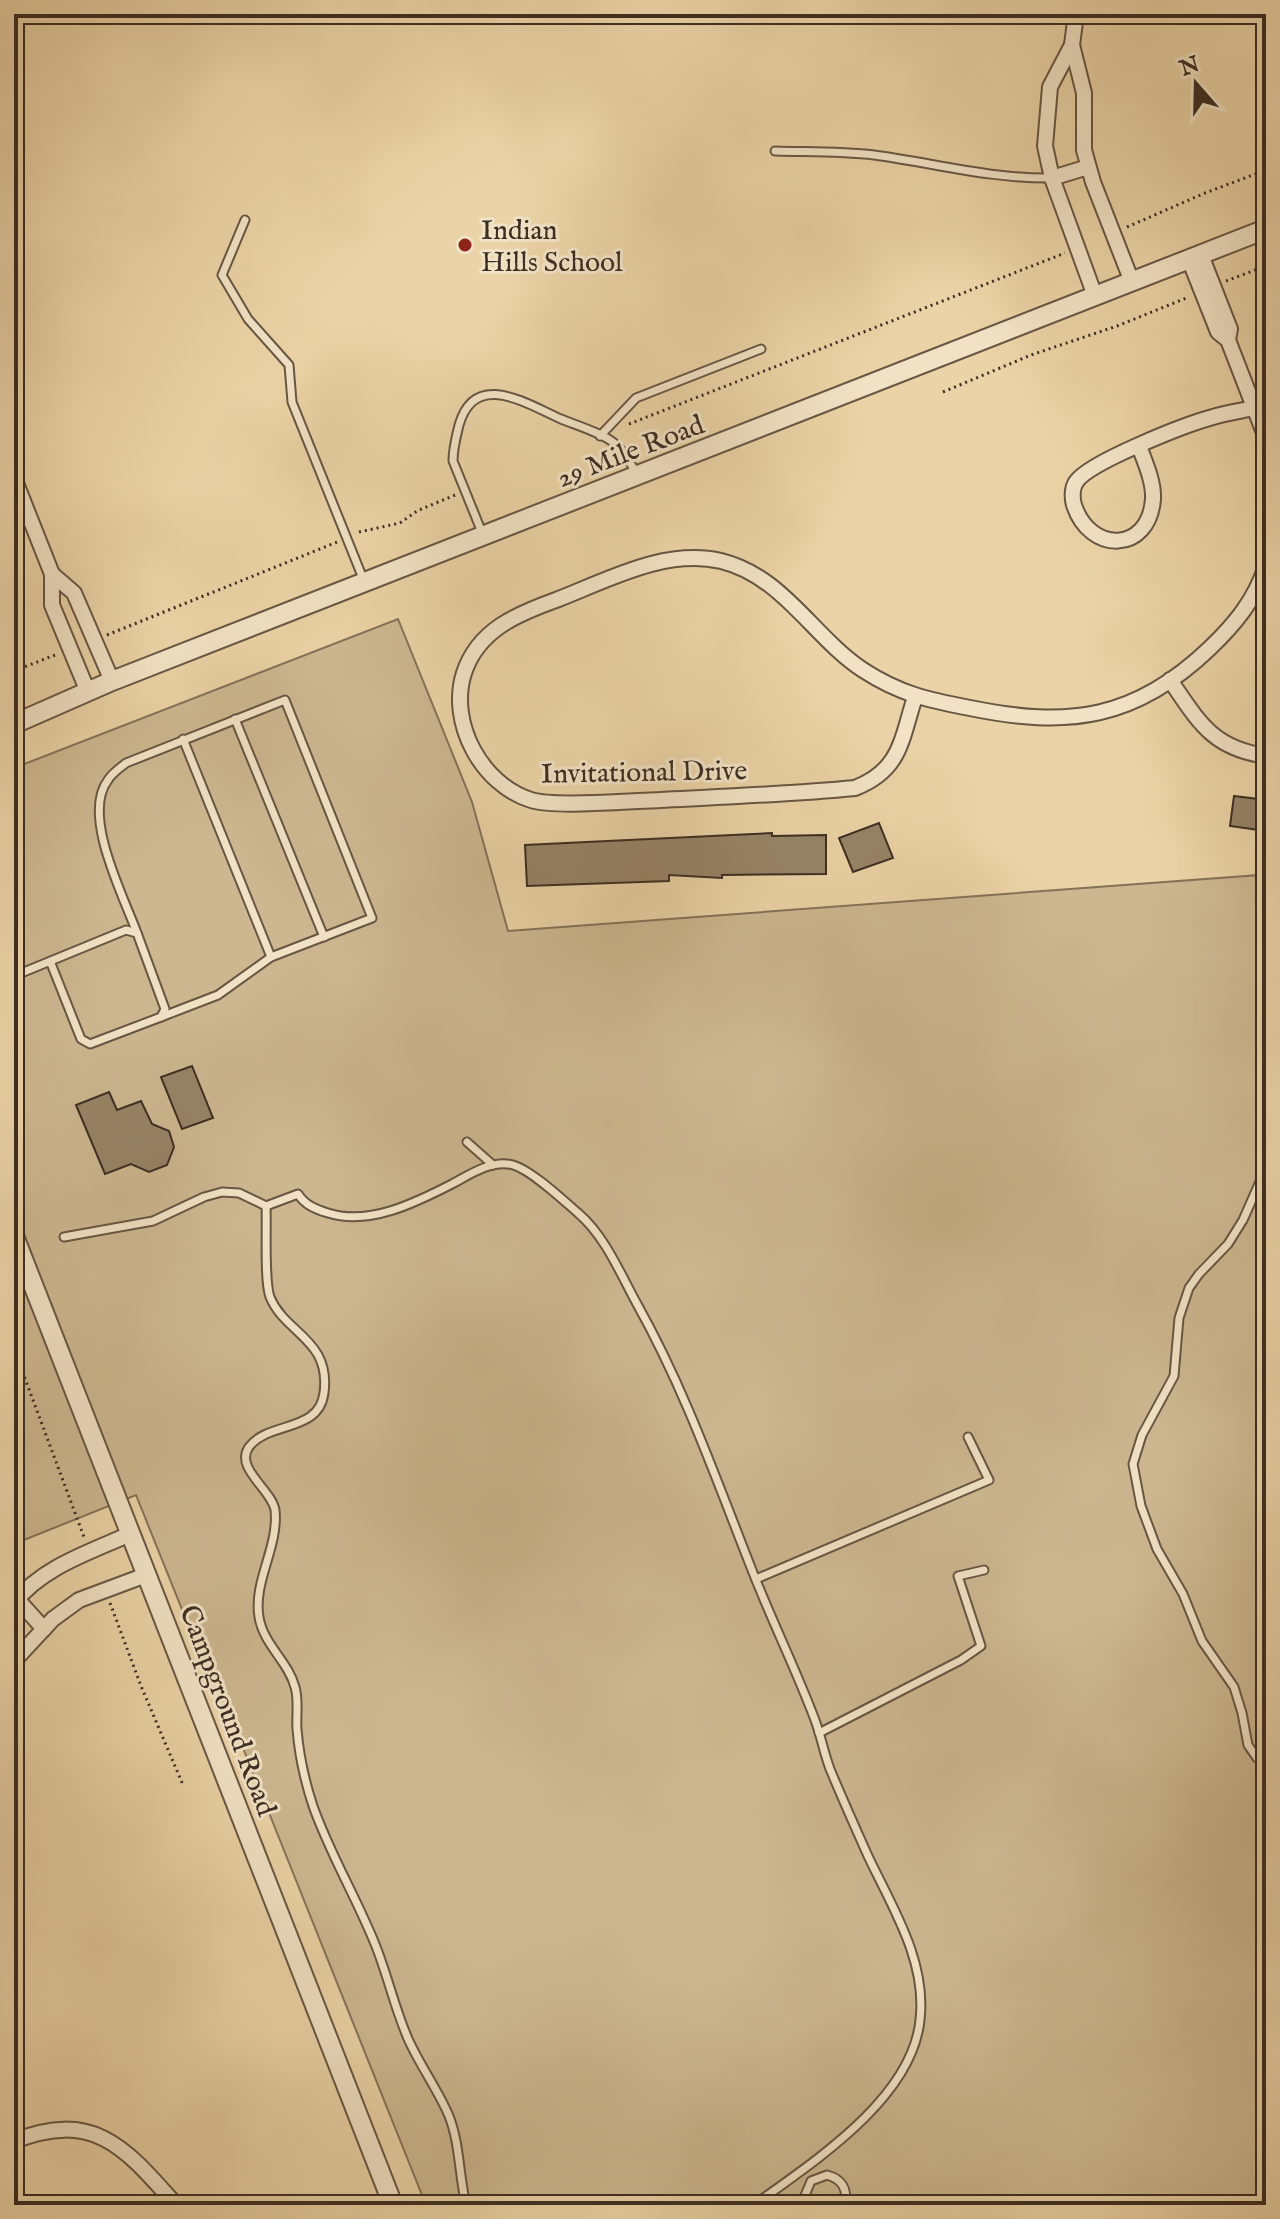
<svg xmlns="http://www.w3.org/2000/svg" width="1280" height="2219" font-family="'IM FELL English',serif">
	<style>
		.green { fill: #ccb790; stroke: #847259; stroke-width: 2 }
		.building { fill: #968367; stroke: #3c2d22; stroke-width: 2 }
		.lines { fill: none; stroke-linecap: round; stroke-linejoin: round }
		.service-casing { stroke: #685643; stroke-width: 11 }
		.minor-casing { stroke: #685643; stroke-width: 18 }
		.tertiary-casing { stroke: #685643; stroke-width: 22 }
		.path { stroke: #3c2d22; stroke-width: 3; stroke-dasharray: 2 4; stroke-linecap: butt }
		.service { stroke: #f1e2c5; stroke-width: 7 }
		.minor { stroke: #f1e2c5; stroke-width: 14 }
		.tertiary { stroke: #f1e2c5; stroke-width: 18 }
		.poi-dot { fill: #8f2418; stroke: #f1e2c5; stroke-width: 3 }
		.labels { text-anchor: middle; stroke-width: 6; stroke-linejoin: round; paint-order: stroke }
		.poi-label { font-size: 28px; fill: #3c2d22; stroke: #f1e2c5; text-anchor: start }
		.street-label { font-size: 28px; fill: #3c2d22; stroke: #f1e2c5 }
	</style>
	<rect width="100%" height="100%" fill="#ead3a6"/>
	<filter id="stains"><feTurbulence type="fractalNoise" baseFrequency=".0025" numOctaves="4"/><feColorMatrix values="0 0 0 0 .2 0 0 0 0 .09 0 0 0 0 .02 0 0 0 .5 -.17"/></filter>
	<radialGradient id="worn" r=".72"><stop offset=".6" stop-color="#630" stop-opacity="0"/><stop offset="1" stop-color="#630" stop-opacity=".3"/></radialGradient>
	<polygon class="green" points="398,619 472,802 508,931 1259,875 1259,871 1266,870 1266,2205 426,2205 217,1683 212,1684 136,1495 14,1544 14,768"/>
	<g class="building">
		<polygon points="1234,796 1266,800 1266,831 1230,826"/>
		<polygon points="879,823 893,858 853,872 839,838"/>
		<polygon points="772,833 772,836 826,835 826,874 722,875 722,878 669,875 669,881 527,886 525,845"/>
		<polygon points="192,1066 213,1118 182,1129 161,1077"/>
		<polygon points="109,1092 117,1110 141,1101 152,1124 169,1131 174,1147 167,1165 149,1172 131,1164 105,1174 76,1105"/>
	</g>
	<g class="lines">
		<g class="service-casing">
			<g id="service">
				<path d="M775,151c33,1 66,0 99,4 60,8 117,24 178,23"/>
				<polyline points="245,220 222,275 248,319 289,365 292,402 364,581"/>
				<polyline points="600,436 636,398 761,349"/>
				<path d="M483,535l-30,-74c0,-13 3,-23 6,-36 16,-55 66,-22 102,-6 14,6 45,15 55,26 9,8 15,20 22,30"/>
				<polyline points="235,719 324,937"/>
				<polyline points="183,739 271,957"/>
				<path d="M137,933c-13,-36 -56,-118 -29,-153 4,-7 12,-12 18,-17l159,-63 87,218 -101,39 -53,38 -57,22"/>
				<polyline points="14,976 126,930 137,933 165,1009 161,1017 90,1044 81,1039 50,961"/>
				<polyline points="467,1142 493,1165"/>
				<polyline points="1266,1168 1243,1220 1228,1244 1199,1274 1189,1288 1179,1318 1174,1376 1142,1435 1133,1464 1141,1506 1157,1549 1183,1594 1202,1641 1234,1687 1242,1713 1248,1745 1257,1758 1266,1765"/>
				<path d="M266,1206c1,21 -2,75 4,91 15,37 61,42 54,96 -5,40 -56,28 -75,54 -15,21 23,43 26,63 4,37 -22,71 -16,107 4,27 29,44 36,70 4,13 1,28 2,42 2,25 8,53 16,77 17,48 43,91 62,138 13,32 20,66 34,97 12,26 29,49 40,75 11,28 10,60 17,89"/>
				<path d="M64,1237l89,-16 51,-24 18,-5 17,1 27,13 32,-12c7,11 17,15 30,19 41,13 87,-10 124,-29 17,-9 40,-25 61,-19 18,5 50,35 65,48 27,23 42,60 59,91 47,84 78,172 113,261 20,52 45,102 65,155 6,16 9,33 15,49 12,29 25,58 38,87 24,51 59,105 52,164 -8,79 -107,142 -166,185"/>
				<polyline points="756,1579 989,1480 968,1437"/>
				<polyline points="819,1733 961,1660 981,1646 958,1576 984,1570"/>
				<path d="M801,2205l10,-24 16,-6c15,4 21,14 18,30"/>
			</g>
		</g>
		<g class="minor-casing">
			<g id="minor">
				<polyline points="1076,14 1072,45 1050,87 1045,146 1052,178 1095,296"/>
				<polyline points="1072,45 1084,93 1084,150 1093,182 1132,282"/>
				<polyline points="1052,178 1088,167"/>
				<polyline points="1201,255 1230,329 1228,340"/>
				<polyline points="1189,259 1218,332 1228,340 1266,438"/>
				<path d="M1139,446c6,16 15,36 14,53 -4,54 -63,55 -79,6 -2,-7 -2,-17 2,-23 13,-20 111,-58 137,-65 13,-4 27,-6 41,-9"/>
				<polyline points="14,478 52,574 52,605 88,692"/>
				<polyline points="52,574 74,593 112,681"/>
				<path d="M1170,680c29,42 42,68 96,76"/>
				<path d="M915,697c-14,43 -14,73 -60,91 -72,7 -144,9 -216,13 -25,1 -86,6 -108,-1 -49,-15 -83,-77 -67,-127 14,-43 53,-59 92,-73 52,-20 109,-52 165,-39 62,15 92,76 142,109 37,24 65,30 107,38 98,20 165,12 240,-60 25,-24 45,-48 56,-82"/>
				<polyline points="17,1599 44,1629"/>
				<path d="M14,1603c28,-36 76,-51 116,-69"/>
				<polyline points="14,1661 53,1619 79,1600 146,1575"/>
				<path d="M14,2141c81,-32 112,8 162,64"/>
			</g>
		</g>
		<g class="tertiary-casing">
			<g id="tertiary">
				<polyline points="14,724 112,681 1266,229"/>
				<polyline points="14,1236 393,2205"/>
			</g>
		</g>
		<g class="path">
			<polyline points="1127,227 1205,193 1266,170"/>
			<polyline points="1226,281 1266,266"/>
			<polyline points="943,392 1031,355 1117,326 1189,297"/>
			<polyline points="629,424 1065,253"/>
			<polyline points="359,532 400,523 417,511 455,495"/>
			<polyline points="107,635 337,542"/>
			<polyline points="14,671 55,655"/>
			<polyline points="14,1349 84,1537"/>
			<polyline points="110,1603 141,1686 183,1785"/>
		</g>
		<use href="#service" class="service"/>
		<use href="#minor" class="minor"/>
		<use href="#tertiary" class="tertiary"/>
	</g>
	<circle class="poi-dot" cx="465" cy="245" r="8"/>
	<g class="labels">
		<g class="poi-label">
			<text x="481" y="239">Indian<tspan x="481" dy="32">Hills School</tspan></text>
		</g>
		<g class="street-label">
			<text transform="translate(630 450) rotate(-21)" y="10">29 Mile Road</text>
			<text transform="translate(644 771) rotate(-1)" y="10">Invitational Drive</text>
			<text transform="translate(229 1710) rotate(69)" y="10">Campground Road</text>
		</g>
	</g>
	<rect width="1280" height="2219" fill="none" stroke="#ead3a6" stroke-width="48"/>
	<rect x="16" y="16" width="1248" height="2187" fill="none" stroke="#3c2d22" stroke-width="4"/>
	<rect x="24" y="24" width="1232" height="2171" fill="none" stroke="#3c2d22" stroke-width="2"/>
	<g transform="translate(1196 84) rotate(340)" stroke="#f1e2c5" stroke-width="6" paint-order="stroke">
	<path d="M0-6L14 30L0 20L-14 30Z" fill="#3c2d22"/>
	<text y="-12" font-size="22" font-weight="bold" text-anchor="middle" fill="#3c2d22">N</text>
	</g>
	<rect width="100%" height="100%" filter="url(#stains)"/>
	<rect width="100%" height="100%" fill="url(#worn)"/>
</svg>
